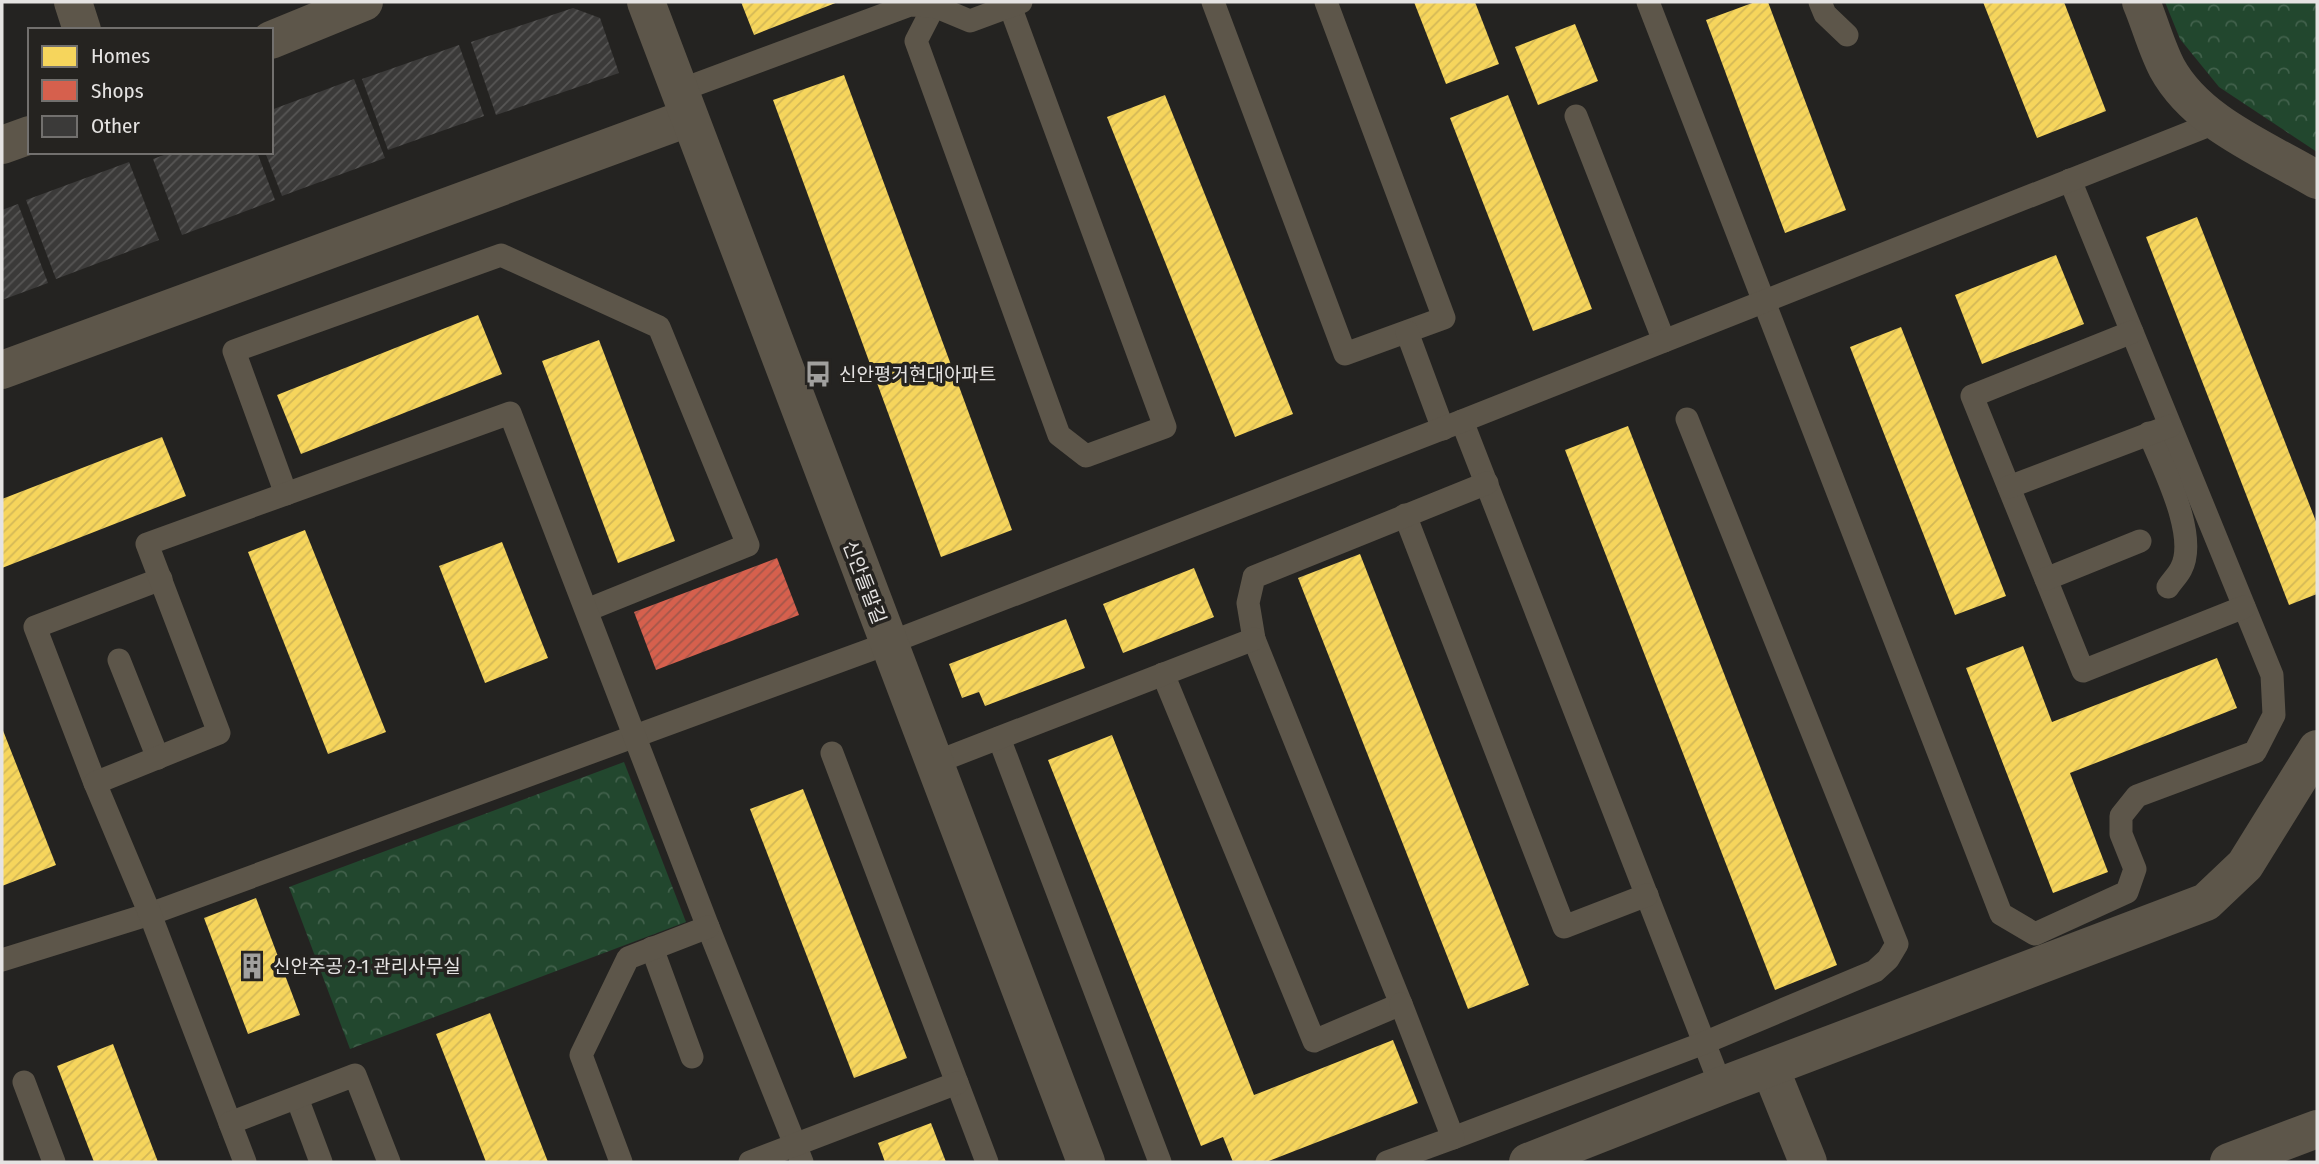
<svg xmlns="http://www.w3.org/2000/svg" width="2319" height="1164" font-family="'Fira Sans Condensed','Noto Sans KR',sans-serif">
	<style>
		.park { fill: url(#park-crowns) }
		.homes { fill: url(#homes-hatch) }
		.shops { fill: url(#shops-hatch) }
		.building { fill: url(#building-hatch) }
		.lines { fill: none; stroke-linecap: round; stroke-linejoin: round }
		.service { stroke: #5d564a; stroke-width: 23 }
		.minor { stroke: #5d564a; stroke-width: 38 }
		.tertiary { stroke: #5d564a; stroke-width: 38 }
		.labels { text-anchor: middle; stroke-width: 7; stroke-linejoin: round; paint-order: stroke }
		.poi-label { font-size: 19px; fill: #e5e3e2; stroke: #252320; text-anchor: start }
		.street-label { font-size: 19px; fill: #e5e3e2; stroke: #252320 }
	</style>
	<defs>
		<pattern id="park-crowns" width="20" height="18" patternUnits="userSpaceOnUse" patternTransform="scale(1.75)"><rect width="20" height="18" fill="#22472e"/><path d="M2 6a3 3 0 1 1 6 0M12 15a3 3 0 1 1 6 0" fill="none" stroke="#42614c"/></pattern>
		<pattern id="homes-hatch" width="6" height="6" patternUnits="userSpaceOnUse" patternTransform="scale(1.75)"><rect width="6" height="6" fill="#f6d55c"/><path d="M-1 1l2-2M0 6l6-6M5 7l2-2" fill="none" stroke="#d3b857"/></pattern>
		<pattern id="shops-hatch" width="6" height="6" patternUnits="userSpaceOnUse" patternTransform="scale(1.75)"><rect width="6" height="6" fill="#d6604d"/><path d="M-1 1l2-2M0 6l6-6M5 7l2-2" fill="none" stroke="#a3564a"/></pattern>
		<pattern id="building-hatch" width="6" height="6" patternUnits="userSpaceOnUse" patternTransform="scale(1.75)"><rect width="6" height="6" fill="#3b3a39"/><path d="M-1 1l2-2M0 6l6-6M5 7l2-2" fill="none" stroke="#575655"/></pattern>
	</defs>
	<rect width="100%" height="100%" fill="#242321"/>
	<g class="park">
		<polygon points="2165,2 2317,2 2317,152 2219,87 2180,39"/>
		<polygon points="624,762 686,922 350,1049 289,887"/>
	</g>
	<g class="homes">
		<polygon points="741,2 838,2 754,35"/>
		<polygon points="1414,2 1475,2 1499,64 1446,84"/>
		<polygon points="1755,2 1768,2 1846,210 1785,233 1706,20"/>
		<polygon points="1983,2 2064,2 2106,111 2037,138"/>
		<polygon points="1575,24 1598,81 1538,105 1515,47"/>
		<polygon points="844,75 1012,530 941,557 773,100"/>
		<polygon points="1165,95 1293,414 1235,437 1107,117"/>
		<polygon points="1508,95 1592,309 1533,331 1450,118"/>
		<polygon points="2197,217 2317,524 2317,594 2289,605 2146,237"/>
		<polygon points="2056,255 2084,324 1982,364 1955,295"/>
		<polygon points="478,315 502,374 301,454 277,395"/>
		<polygon points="1901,327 2006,596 1955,615 1850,347"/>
		<polygon points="599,340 675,541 618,563 542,361"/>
		<polygon points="1628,426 1837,965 1775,990 1565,450"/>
		<polygon points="162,437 186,496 2,568 2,499"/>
		<polygon points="305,530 386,732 328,754 248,552"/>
		<polygon points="502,542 548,658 485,683 439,566"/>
		<polygon points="1360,554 1529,985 1468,1009 1298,578"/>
		<polygon points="1194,568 1214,617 1123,653 1103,604"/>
		<polygon points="1066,619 1085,668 985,706 979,692 962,698 949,664"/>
		<polygon points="2023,646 2052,722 2217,658 2237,708 2070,773 2108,872 2053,893 1966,668"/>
		<polygon points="2,728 56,865 2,886"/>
		<polygon points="1112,735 1254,1095 1393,1040 1418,1103 1266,1162 1233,1162 1223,1137 1201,1146 1048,760"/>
		<polygon points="803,789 907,1058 854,1078 750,809"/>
		<polygon points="256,898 300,1015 248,1034 204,918"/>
		<polygon points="490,1013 548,1162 486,1162 436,1034"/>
		<polygon points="113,1044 158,1162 94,1162 57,1066"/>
		<polygon points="931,1123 946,1162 885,1162 878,1143"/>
	</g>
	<polygon class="shops" points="777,558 799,615 656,670 634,612"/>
	<g class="building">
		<polygon points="573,8 600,18 619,73 496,115 471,42"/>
		<polygon points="459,45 484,116 388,150 362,79"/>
		<polygon points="354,79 385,158 282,196 265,152 271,152 271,110"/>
		<polygon points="172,152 257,152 275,200 182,235 153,159"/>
		<polygon points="129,162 159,240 56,279 26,200"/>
		<polygon points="18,204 48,283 2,300 2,210"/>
	</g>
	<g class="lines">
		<g class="service">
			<polyline points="1213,2 1345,354 1444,318 1326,2"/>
			<polyline points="1648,2 2001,914 2035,934 2127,892 2135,869 2121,834 2121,816 2137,796 2255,752 2274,715 2272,675 2070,180"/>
			<polyline points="1820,2 1825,14 1847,35"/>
			<polyline points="934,6 916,41 1059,435 1086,456 1165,427 1010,6"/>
			<polyline points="678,91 910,5 934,6 970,21 1021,2"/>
			<polyline points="1576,116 1664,341"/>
			<polyline points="1407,332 1443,429"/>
			<polyline points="2132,332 1972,396 2083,671 2244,607"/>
			<polyline points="1462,421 1721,1086"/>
			<path d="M2149,433c13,33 50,102 32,136 -3,6 -9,12 -13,18"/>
			<polyline points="2009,487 2170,426"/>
			<polyline points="286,494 234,351 501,255 659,327 748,545 587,610"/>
			<polyline points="1405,515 1564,927 1647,895"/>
			<polyline points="2046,579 2140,541"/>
			<polyline points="119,660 158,758"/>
			<polyline points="1163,674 1314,1041 1401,1004 1254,639 1248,603 1254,577 1487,483"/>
			<polyline points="999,738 1160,1162"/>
			<polyline points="832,753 987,1162"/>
			<polyline points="934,763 1254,639"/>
			<polyline points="95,783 35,627 161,579"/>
			<polyline points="652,948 692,1057"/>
			<polyline points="2,960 150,914 889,643 1462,421 2217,122"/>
			<polyline points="24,1082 54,1162"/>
			<polyline points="297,1098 321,1162"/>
			<polyline points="230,1123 150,914 95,783 219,733 147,544 510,413 708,927 802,1162"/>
			<polyline points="1453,1138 1704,1043 1875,971 1888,959 1897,944 1687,419"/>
			<polyline points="245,1162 230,1123 355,1075 389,1162"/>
			<polyline points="621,1162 581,1055 628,958 708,927"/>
			<polyline points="750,1162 957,1083"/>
			<polyline points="1387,1162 1453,1138 1401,1004"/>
		</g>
		<g class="minor">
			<polyline points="73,2 82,30"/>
			<path d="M2141,2c9,21 15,45 26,66 30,55 98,81 150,112"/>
			<polyline points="2,370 688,118"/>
			<polyline points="1770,1068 1808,1162"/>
			<polyline points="1528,1162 1721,1086 2206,902 2245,865 2317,749"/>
		</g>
		<g class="tertiary">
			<polyline points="646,2 1086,1162"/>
			<polyline points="271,40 364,2"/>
			<polyline points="2,145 30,135"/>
			<polyline points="2229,1162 2317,1129"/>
		</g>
	</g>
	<defs>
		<g id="bus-bare" transform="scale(2.1)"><path d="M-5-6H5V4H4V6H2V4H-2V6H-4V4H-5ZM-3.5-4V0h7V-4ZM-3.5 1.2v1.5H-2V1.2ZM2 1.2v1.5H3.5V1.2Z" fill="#a1a09e" stroke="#252320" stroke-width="2.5" paint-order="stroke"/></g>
		<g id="building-bare" transform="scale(2.1)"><path d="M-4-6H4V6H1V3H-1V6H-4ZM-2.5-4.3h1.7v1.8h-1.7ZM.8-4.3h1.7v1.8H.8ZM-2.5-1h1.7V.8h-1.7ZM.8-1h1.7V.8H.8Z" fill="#a1a09e" stroke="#252320" stroke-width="2.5" paint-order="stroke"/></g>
	</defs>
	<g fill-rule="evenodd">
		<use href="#bus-bare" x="818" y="374"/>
		<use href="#building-bare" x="252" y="966"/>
	</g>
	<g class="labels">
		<g class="poi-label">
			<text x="839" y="381">신안평거현대아파트</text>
			<text x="273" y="973">신안주공 2-1 관리사무실</text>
		</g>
		<g class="street-label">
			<text transform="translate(865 582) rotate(69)" y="7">신안들말길</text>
		</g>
	</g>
	<rect width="2319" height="1164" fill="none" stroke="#e5e3e2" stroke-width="7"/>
	<rect x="28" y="28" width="245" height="126" fill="#252320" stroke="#72706e" stroke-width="2"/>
	<rect x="42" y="46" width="35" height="21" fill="#f6d55c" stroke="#72706e" stroke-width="2"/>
	<text x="91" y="63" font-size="21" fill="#e5e3e2">Homes</text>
	<rect x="42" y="80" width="35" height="21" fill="#d6604d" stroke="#72706e" stroke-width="2"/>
	<text x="91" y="98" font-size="21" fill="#e5e3e2">Shops</text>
	<rect x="42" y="116" width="35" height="21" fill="#3b3a39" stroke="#72706e" stroke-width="2"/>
	<text x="91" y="133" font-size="21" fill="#e5e3e2">Other</text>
</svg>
